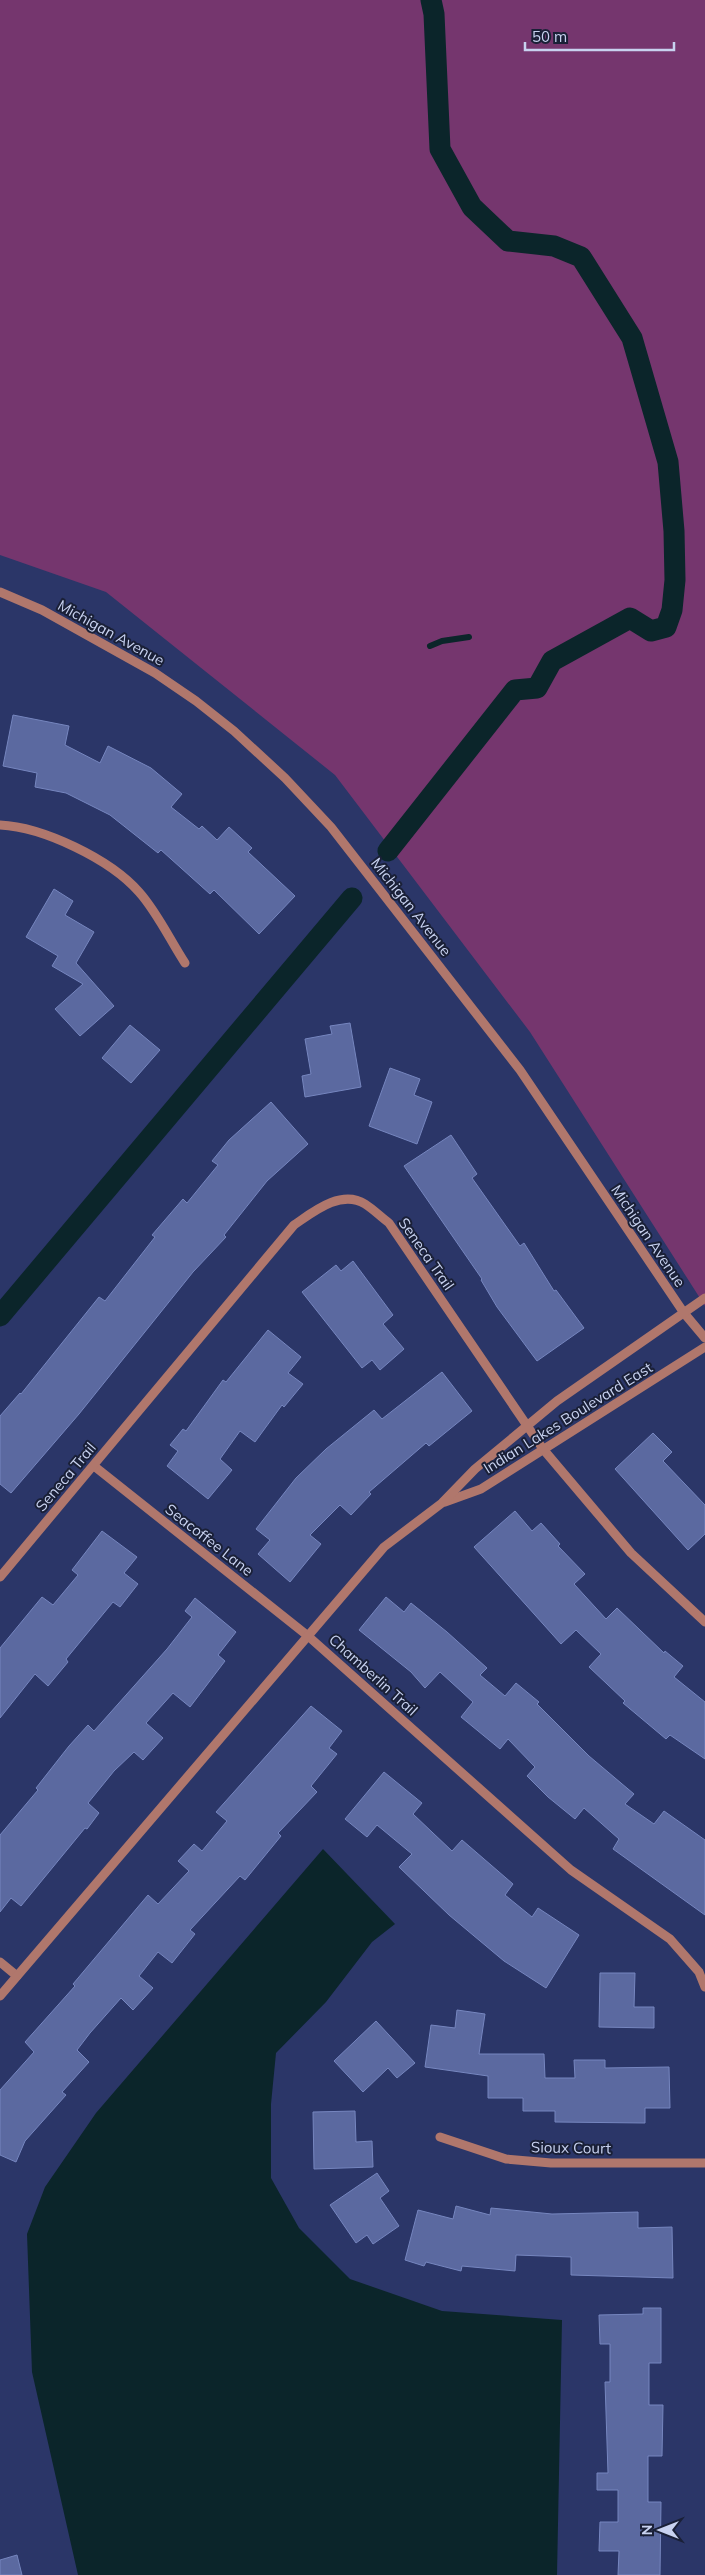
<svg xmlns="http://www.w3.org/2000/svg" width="705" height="2575" font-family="Mulish,sans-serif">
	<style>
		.green { fill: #75366e }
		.water { fill: #0b252a }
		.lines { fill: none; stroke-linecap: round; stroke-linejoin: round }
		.stream { stroke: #0b252a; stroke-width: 6 }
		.canal { stroke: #0b252a; stroke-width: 21 }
		.building { fill: #5b69a0; stroke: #7686bf }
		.minor { stroke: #b0776c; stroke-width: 9 }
		.labels { text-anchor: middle; stroke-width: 4; stroke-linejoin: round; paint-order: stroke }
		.street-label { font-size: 15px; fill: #c8d2f0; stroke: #1a2037 }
	</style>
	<rect width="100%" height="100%" fill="#2b3668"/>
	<polygon class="green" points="0,0 705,0 705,1306 530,1032 335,775 106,592 0,555"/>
	<polygon class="water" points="323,1849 395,1924 372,1942 326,2002 276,2053 271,2104 271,2178 299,2228 350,2279 442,2311 562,2320 557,2575 78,2575 32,2372 27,2234 45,2187 96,2113"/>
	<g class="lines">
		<g class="stream">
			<polyline points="430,646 442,641 469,637"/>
			<polyline points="116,1167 120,1172"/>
		</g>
		<g class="canal">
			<polyline points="388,851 515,690 537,688 552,661 630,618 651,631 666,627 672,610 675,580 674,531 668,462 632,338 581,257 554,246 508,241 472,207 440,149 434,14 431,0"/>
			<polyline points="0,1316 352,898"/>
		</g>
	</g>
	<g class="building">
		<polygon points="13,715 69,726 65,745 100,763 108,746 151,768 182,794 171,807 199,829 202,826 217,840 229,827 252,848 248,852 295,896 259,934 214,890 210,894 161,850 158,853 110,815 66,793 35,787 37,773 3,766"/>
		<polygon points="54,889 73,901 65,915 94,932 76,963 114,1006 80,1036 55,1009 83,984 52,966 58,956 26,937"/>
		<polygon points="350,1023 361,1087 305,1097 302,1076 311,1074 305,1039 332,1034 330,1026"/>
		<polygon points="130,1025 160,1050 131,1083 102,1058"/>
		<polygon points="390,1068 420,1079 414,1095 432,1102 417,1144 369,1126"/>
		<polygon points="271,1102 308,1144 267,1181 224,1235 226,1237 193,1272 79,1414 11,1493 0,1484 0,1416 20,1393 21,1394 99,1297 105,1301 155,1237 152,1235 183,1199 187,1203 218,1165 212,1161 229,1140"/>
		<polygon points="451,1135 477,1174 472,1178 520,1246 524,1243 554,1291 556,1290 584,1328 537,1361 497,1307 481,1280 482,1279 404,1166"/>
		<polygon points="353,1261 393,1315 383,1324 404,1349 380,1370 372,1360 362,1368 302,1292 336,1265 341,1271"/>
		<polygon points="268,1330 301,1357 288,1373 303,1384 284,1407 282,1405 255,1442 240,1431 220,1459 232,1470 208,1499 167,1466 178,1451 170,1445 183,1429 186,1431 223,1380 226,1382"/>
		<polygon points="442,1372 472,1411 429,1446 426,1443 369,1492 371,1494 351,1515 340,1505 310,1535 321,1544 290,1582 258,1554 270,1540 256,1529 296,1478 326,1449 374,1410 382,1419"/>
		<polygon points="653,1433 672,1452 663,1461 705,1505 705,1534 688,1550 615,1469"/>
		<polygon points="515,1511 532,1531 541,1523 560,1544 558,1546 585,1574 574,1584 606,1619 617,1608 664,1653 665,1651 683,1666 674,1677 705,1702 705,1759 670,1735 666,1739 623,1703 625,1701 589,1667 601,1654 576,1630 561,1644 474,1547"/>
		<polygon points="102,1531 137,1557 124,1573 138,1584 120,1607 113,1602 66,1659 68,1662 48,1686 35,1674 0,1718 0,1648 42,1597 53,1605 78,1575 72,1570"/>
		<polygon points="386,1597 404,1612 411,1603 447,1632 487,1668 480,1675 505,1696 516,1683 539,1702 537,1704 589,1756 634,1794 625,1804 654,1824 664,1811 705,1840 705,1915 613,1849 619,1839 584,1808 575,1819 548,1797 527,1776 535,1767 508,1739 500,1749 461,1717 473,1702 440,1672 425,1688 411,1672 359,1630"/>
		<polygon points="195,1598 236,1632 218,1655 225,1661 190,1707 173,1693 146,1723 163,1738 143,1760 134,1752 114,1771 88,1803 99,1813 87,1829 85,1828 21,1906 11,1898 0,1912 0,1835 38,1790 36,1788 69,1746 88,1725 94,1731 167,1649 192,1617 185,1611"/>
		<polygon points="311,1706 342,1731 329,1748 337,1754 311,1786 317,1792 278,1833 281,1836 245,1880 240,1876 190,1930 195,1934 172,1963 158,1952 139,1976 153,1988 133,2010 121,1998 90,2033 77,2050 89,2062 62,2092 66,2095 25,2141 16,2162 0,2155 0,2090 34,2052 25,2042 75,1986 73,1984 148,1895 158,1904 189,1871 178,1861 194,1844 202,1851 227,1821 216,1812"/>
		<polygon points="384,1772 422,1803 413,1814 452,1851 462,1840 513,1884 505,1895 532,1917 538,1908 579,1935 546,1988 504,1961 449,1915 399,1867 412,1854 377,1825 367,1837 345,1819"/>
		<polygon points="600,1973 635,1973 634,2007 654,2007 654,2028 599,2027"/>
		<polygon points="457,2010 485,2014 479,2054 544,2054 545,2078 575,2078 574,2060 605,2060 605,2068 669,2067 670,2108 645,2108 645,2123 555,2122 555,2111 523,2111 523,2098 488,2098 488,2076 425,2067 431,2025 455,2028"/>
		<polygon points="376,2021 415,2063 397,2078 388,2068 363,2092 334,2061"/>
		<polygon points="355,2111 356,2142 372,2141 373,2167 314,2169 313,2112"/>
		<polygon points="377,2173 389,2191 380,2198 399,2226 373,2244 367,2235 356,2243 330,2205"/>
		<polygon points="456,2206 490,2215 491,2208 552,2214 638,2212 638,2228 672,2227 673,2278 571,2275 571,2257 516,2255 515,2271 462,2266 461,2271 426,2262 424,2266 405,2260 418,2210 453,2219"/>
		<polygon points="643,2308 661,2308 661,2363 649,2363 649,2405 663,2405 662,2456 648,2456 648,2502 661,2502 660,2575 618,2575 619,2551 599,2551 600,2522 618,2522 618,2490 597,2490 597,2473 608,2473 605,2382 610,2382 610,2344 600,2344 599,2315 643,2314"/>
		<polygon points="17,2555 22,2575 0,2575 0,2560"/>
	</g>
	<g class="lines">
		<g class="minor">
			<polyline points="0,592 42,610 155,673 196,701 234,731 285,778 331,827 520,1070 684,1313 705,1338"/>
			<path d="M0,825c43,2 110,34 139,67 18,20 31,48 46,71"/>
			<polyline points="94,1466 308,1636 571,1870 670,1939 699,1972 705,1987"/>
			<polyline points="445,1502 481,1489 705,1347"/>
			<path d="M0,1577l294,-352c19,-13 47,-36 71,-21 8,5 16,13 24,19l154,226 88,104 74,69"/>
			<polyline points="0,1962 17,1976"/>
			<polyline points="0,1996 384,1547 442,1503 475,1469 557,1401 705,1298"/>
			<polyline points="440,2137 506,2159 551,2163 705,2163"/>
		</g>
	</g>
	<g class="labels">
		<g class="street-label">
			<text transform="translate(111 633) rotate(29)" y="5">Michigan Avenue</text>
			<text transform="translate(411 907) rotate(52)" y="5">Michigan Avenue</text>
			<text transform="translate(648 1236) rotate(56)" y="5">Michigan Avenue</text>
			<text transform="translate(426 1254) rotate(55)" y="5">Seneca Trail</text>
			<text transform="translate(568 1418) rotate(-32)" y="5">Indian Lakes Boulevard East</text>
			<text transform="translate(66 1477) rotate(-50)" y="5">Seneca Trail</text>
			<text transform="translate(209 1540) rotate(38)" y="5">Seacoffee Lane</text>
			<text transform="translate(373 1675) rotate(42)" y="5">Chamberlin Trail</text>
			<text transform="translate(571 2148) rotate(1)" y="5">Sioux Court</text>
		</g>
	</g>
	<g transform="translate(660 2530) rotate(270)" stroke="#1a2037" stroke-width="4" paint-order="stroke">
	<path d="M0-4L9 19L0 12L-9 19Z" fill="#c8d2f0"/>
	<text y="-8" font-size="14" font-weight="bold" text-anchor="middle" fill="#c8d2f0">N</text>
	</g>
	<path d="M525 42v8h149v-8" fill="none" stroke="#c8d2f0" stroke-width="2.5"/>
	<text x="532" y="42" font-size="15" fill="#c8d2f0" stroke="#1a2037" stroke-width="4" paint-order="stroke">50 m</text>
</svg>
